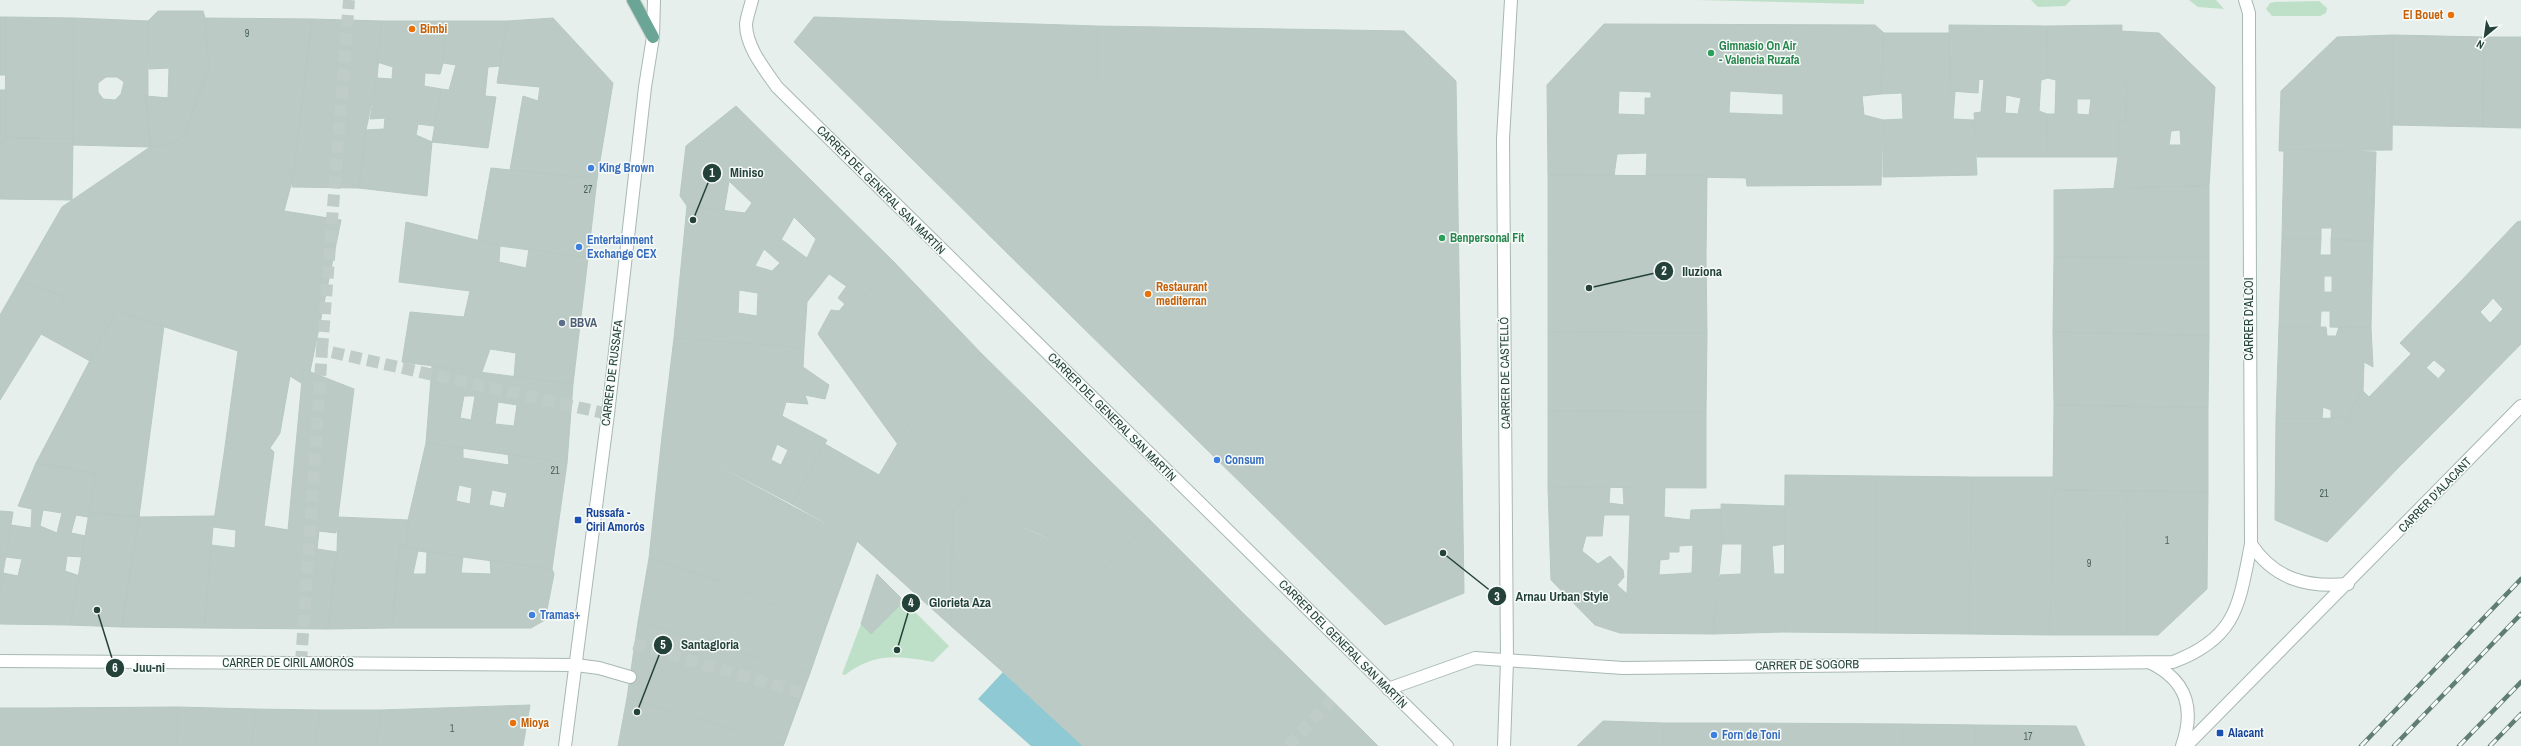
<svg xmlns="http://www.w3.org/2000/svg" width="2521" height="746" font-family="'Archivo Narrow',sans-serif">
	<style>
		.green { fill: #bfe0c8 }
		.water { fill: #8ec9d4 }
		.building { fill: #bbcac4; stroke: #b8c9c2; fill-rule: evenodd }
		.lines { fill: none; stroke-linecap: round; stroke-linejoin: round }
		.minor-tunnel { stroke: #bfccc8; stroke-width: 12; stroke-dasharray: 12 6; stroke-linecap: butt }
		.minor-casing { stroke: #a8b8b2; stroke-width: 14 }
		.major-casing { stroke: #c2cac8; stroke-width: 14 }
		.minor { stroke: #fff; stroke-width: 12 }
		.major { stroke: #6aa596; stroke-width: 12 }
		.rail-casing { stroke: #5f7d75; stroke-width: 4.5 }
		.rail { stroke: #f7fbf9; stroke-width: 3; stroke-dasharray: 9; stroke-linecap: butt }
		.food-dot { fill: #e8710a; stroke: #f7fbf9; stroke-width: 1.5 }
		.leisure-dot { fill: #2e9e5b; stroke: #f7fbf9; stroke-width: 1.5 }
		.shop-dot { fill: #3f7fe0; stroke: #f7fbf9; stroke-width: 1.5 }
		.service-dot { fill: #5c6f8a; stroke: #f7fbf9; stroke-width: 1.5 }
		.transit-dot { fill: #1a4fb4; stroke: #f7fbf9; stroke-width: 1.5 }
		.labels { text-anchor: middle; stroke-width: 3; stroke-linejoin: round; paint-order: stroke }
		.number-label { font-size: 10px; fill: #4a645c }
		.food-label { font-size: 12px; font-weight: bold; fill: #c56008; stroke: #f7fbf9; text-anchor: start }
		.leisure-label { font-size: 12px; font-weight: bold; fill: #27864d; stroke: #f7fbf9; text-anchor: start }
		.shop-label { font-size: 12px; font-weight: bold; fill: #366cbe; stroke: #f7fbf9; text-anchor: start }
		.street-label { font-size: 12px; fill: #24423a; stroke: #f7fbf9 }
		.service-label { font-size: 12px; font-weight: bold; fill: #4e5e75; stroke: #f7fbf9; text-anchor: start }
		.transit-label { font-size: 12px; font-weight: bold; fill: #164399; stroke: #f7fbf9; text-anchor: start }
		.leader { fill: none; stroke: #24423a; stroke-width: 1.5 }
		.callout-dot { fill: #24423a; stroke: #f7fbf9; stroke-width: 1.5 }
		.mark-label { font-size: 12px; text-anchor: middle; font-weight: bold; fill: #fff }
		.callout-label { font-size: 13px; text-anchor: middle; font-weight: bold; fill: #24423a; stroke: #f7fbf9; stroke-width: 3; stroke-linejoin: round; paint-order: stroke }
	</style>
	<rect width="100%" height="100%" fill="#e6efeb"/>
	<g class="green">
		<polygon points="1696,0 1864,0 1864,4"/>
		<polygon points="2031,0 2071,0 2065,6 2038,7"/>
		<polygon points="2189,0 2216,0 2224,9 2198,7"/>
		<polygon points="2319,1 2327,8 2326,13 2320,16 2272,16 2266,9 2270,3 2275,2"/>
		<path d="M904,601l45,45 -16,16c-33,-6 -58,-10 -88,13l-3,-1 19,-50 10,10z"/>
	</g>
	<polygon class="water" points="1003,672 1083,746 1031,746 978,699"/>
	<g class="building">
		<polygon points="158,11 203,11 205,18 209,67 184,137 163,146 150,147 146,96 168,98 169,68 149,69 148,21"/>
		<polygon points="0,17 6,17 5,75 0,75"/>
		<polygon points="6,17 74,18 73,139 5,138"/>
		<polygon points="814,17 1097,26 1097,82 998,244 794,42"/>
		<path d="M74,18l74,3v76l-2,-1 4,51 -77,-2zM106,77h11l7,5 -3,12 -6,6 -12,-1 -5,-7v-9z"/>
		<polygon points="205,18 312,19 294,174 184,137 209,67"/>
		<polygon points="553,18 613,83 597,179 510,170 523,96 538,101 540,87 497,83 507,21"/>
		<polygon points="312,19 382,21 377,78 366,130 359,188 292,187"/>
		<polygon points="382,21 446,21 443,63 440,74 425,73 424,86 441,89 434,126 418,124 416,135 432,142 427,196 359,188 366,130 384,129 385,118 370,119 377,78 392,79 393,67 377,62"/>
		<polygon points="446,21 507,21 500,66 488,67 485,96 496,97 488,148 432,142 441,89 449,90 456,65 443,63"/>
		<path d="M1604,24l271,1 9,8 -3,61 -19,2 2,19 19,5 -2,65 -134,1 -1,-8 -100,-2 1,-23 -30,1 -3,22 -66,-1 -1,-90zM1619,91l32,1v6h-6v17l-27,-1zM1730,91l53,3v21l-54,-2z"/>
		<path d="M1949,25l98,1 1,52 -7,2 -2,31 8,3 1,43h-71l-3,-44 7,-1 3,-32 -5,-1 -1,14 -28,-2zM2006,95l15,3 -3,16 -13,-1z"/>
		<path d="M2122,25l-2,56h7l-1,40 -8,1v35h-70l-1,-43h8l1,-34 -8,-2 -1,-52zM2077,99h14l-2,16 -12,-1z"/>
		<polygon points="1097,26 1404,31 1456,81 1464,593 1385,625 998,244 1097,82"/>
		<path d="M2120,31l39,2 56,54 -6,99 -95,2 4,-31v-35l8,-1 1,-40h-7zM2180,130l1,15h-12l2,-14z"/>
		<polygon points="1884,33 1949,33 1950,91 1955,92 1953,119 1974,120 1977,175 1883,177 1883,120 1903,119 1902,93 1881,94"/>
		<polygon points="2393,35 2392,150 2279,151 2281,91 2337,37"/>
		<polygon points="2393,35 2484,37 2483,127 2392,125"/>
		<polygon points="2484,37 2521,37 2521,128 2483,127"/>
		<polygon points="0,90 6,90 5,143 0,143"/>
		<polygon points="736,106 893,261 865,295 851,280 846,286 807,258 816,239 794,217 781,240 745,213 752,203 729,181 724,211 687,206 680,196 686,146"/>
		<polygon points="184,137 294,174 284,211 341,220 310,372 303,369 301,383 290,376 280,433 270,448 251,431 224,454 238,351 116,311 90,361 41,334 64,297 20,280 62,207 150,147 163,146"/>
		<polygon points="5,138 73,139 72,200 0,199 0,143 5,143"/>
		<polygon points="2284,149 2376,152 2373,241 2331,240 2332,228 2321,228 2321,239 2282,238"/>
		<polygon points="491,168 597,179 588,258 500,246 478,240"/>
		<polygon points="1548,175 1707,176 1706,254 1548,254"/>
		<polygon points="2209,186 2209,258 2054,257 2054,190"/>
		<path d="M687,206l58,7 84,61 -22,28 -3,46 -130,-10zM764,249l16,14 -8,8 -17,-5zM739,290l19,3 -1,23 -19,-3z"/>
		<polygon points="2521,221 2521,341 2496,317 2503,309 2493,298 2486,306 2461,281 2517,222"/>
		<polygon points="406,222 500,246 499,262 526,268 529,249 588,258 573,384 514,377 516,353 490,349 482,372 402,362 410,312 464,317 470,291 399,282"/>
		<path d="M2282,238l39,1 -1,16h11v-15l42,1 -2,87 -41,-1v-16h-9l-1,17 -41,-1zM2324,276h8v16h-8z"/>
		<polygon points="1548,254 1706,254 1707,333 1548,332"/>
		<polygon points="2054,257 2209,258 2209,336 2053,332"/>
		<polygon points="893,261 981,353 909,424 897,443 818,334 831,310 839,311 845,304 838,298 851,280 865,295"/>
		<polygon points="20,280 64,297 0,400 0,315"/>
		<polygon points="2461,281 2486,306 2480,312 2490,323 2496,317 2521,341 2521,344 2464,402 2439,378 2446,370 2434,360 2426,368 2400,343"/>
		<polygon points="116,311 164,326 139,517 89,513 96,474 36,463"/>
		<polygon points="2279,327 2326,327 2327,336 2336,336 2339,327 2371,328 2373,367 2364,362 2363,391 2347,418 2331,418 2331,410 2323,407 2322,419 2276,419"/>
		<polygon points="1548,332 1707,333 1706,412 1548,411"/>
		<polygon points="2053,332 2209,336 2208,408 2054,405"/>
		<path d="M674,338l130,10 -1,19 26,18 -4,14 -20,-4 3,9 -22,-2 -4,14 45,24 -35,64 -130,-68zM777,444l11,6 -7,15 -10,-5z"/>
		<polygon points="981,353 1046,417 953,511 951,626 857,541 792,504 825,444 879,475 909,424"/>
		<polygon points="2411,354 2464,402 2399,467 2347,418 2363,391 2369,397"/>
		<path d="M432,366l141,18 -6,79 -141,-20zM464,396h11l-4,24 -11,-2zM498,402l19,3 -3,21 -19,-2z"/>
		<polygon points="303,369 354,389 336,533 319,531 317,549 337,552 328,629 204,628 211,545 235,548 236,530 213,527 224,454 251,431 274,452 264,526 288,530"/>
		<polygon points="2054,405 2208,408 2208,492 2053,490"/>
		<polygon points="1548,411 1706,412 1706,488 1548,487"/>
		<polygon points="1046,417 1098,469 1046,523 1035,532 964,500"/>
		<polygon points="2347,418 2399,467 2327,542 2275,520 2276,419"/>
		<polygon points="662,436 857,541 826,627 723,583 649,558"/>
		<path d="M426,443l37,5v10l46,7 -1,-11 59,9 -15,106 -134,-18 -11,-5 1,-26zM459,485l13,3 -2,16 -14,-3zM492,490l15,3 -3,15 -15,-3z"/>
		<path d="M36,463l60,11 -8,43 -12,-2 -5,18 15,3 -4,21 -15,-1 -2,15 15,5 -10,49 -70,-1v-32l3,-19 15,3 4,-17 -16,-2 5,-32 20,3 1,-19 -14,-3zM43,510l19,3 -5,20 -17,-7z"/>
		<polygon points="1098,469 1151,521 1107,567 1035,532"/>
		<polygon points="1785,475 1877,476 1876,633 1784,632"/>
		<polygon points="1877,476 1971,477 1970,634 1876,633"/>
		<polygon points="1971,477 2053,477 2050,635 1970,634"/>
		<path d="M1548,487l62,1 -1,15 15,2 -1,-17h42l-1,29 26,3 1,-10 30,-1 1,35 -9,90 -93,-1 -25,-8 -44,-45zM1604,515h26l-3,79 -10,-9 7,-8 -1,-7 -13,-14 -12,8 -16,-13 4,-15h16zM1693,545l-1,28 -33,2 1,-15 9,-1v-7h10v-6z"/>
		<polygon points="2053,490 2128,491 2127,635 2050,635"/>
		<polygon points="2128,491 2208,492 2207,589 2158,635 2127,635"/>
		<polygon points="964,500 1107,567 1003,672 951,626 953,511"/>
		<polygon points="1721,504 1785,506 1784,544 1772,546 1774,574 1784,574 1784,632 1713,634 1720,575 1741,574 1742,544 1722,544"/>
		<polygon points="0,511 13,512 0,592"/>
		<polygon points="89,513 139,517 122,627 70,625"/>
		<polygon points="214,516 204,628 122,627 139,517"/>
		<polygon points="338,517 408,520 407,546 400,546 392,628 328,629 337,552"/>
		<polygon points="1151,521 1244,614 1115,746 1083,746 1003,672"/>
		<polygon points="400,546 407,546 418,551 413,574 426,574 427,551 463,557 461,573 491,574 490,560 552,569 554,574 545,620 531,628 392,628"/>
		<polygon points="649,558 723,583 826,627 810,673 638,622"/>
		<polygon points="877,574 904,601 871,634 861,624"/>
		<polygon points="1244,614 1304,673 1232,746 1115,746"/>
		<polygon points="638,622 810,673 784,744 627,698"/>
		<polygon points="1304,673 1364,732 1351,746 1232,746"/>
		<polygon points="627,698 784,744 783,746 618,746"/>
		<polygon points="530,705 523,746 376,746 381,710"/>
		<polygon points="178,707 177,746 43,746 43,708"/>
		<polygon points="178,707 254,709 253,746 177,746"/>
		<rect x="0" y="708" width="43" height="38"/>
		<polygon points="254,709 320,710 315,746 253,746"/>
		<polygon points="320,710 381,710 376,746 315,746"/>
		<polygon points="1603,721 1664,723 1663,746 1577,746"/>
		<polygon points="1664,723 1744,723 1743,746 1663,746"/>
		<polygon points="1744,723 1902,724 1902,746 1743,746"/>
		<polygon points="1902,724 1976,725 1975,746 1902,746"/>
		<polygon points="1976,725 2076,726 2085,746 1975,746"/>
		<polygon points="1364,732 1378,746 1351,746"/>
	</g>
	<g class="lines">
		<g class="minor-tunnel">
			<polyline points="322,350 349,0"/>
			<polyline points="634,644 802,693"/>
			<polyline points="301,663 322,350 608,414"/>
			<polyline points="1288,746 1331,700"/>
		</g>
		<g class="minor-casing">
			<g id="minor">
				<path d="M752,0c-2,8 -5,16 -6,24 0,23 19,46 31,63l670,659"/>
				<path d="M2251,544c23,35 56,44 97,40"/>
				<polyline points="0,661 576,665 599,668 630,677"/>
				<path d="M2151,663c36,18 44,46 31,83"/>
				<path d="M1388,689l87,-31 148,10 550,-6c64,-24 66,-57 78,-118l-2,-512v-19l-4,-13"/>
				<polyline points="565,746 608,414 645,87 653,37 654,0"/>
				<polyline points="1504,746 1507,661 1503,139 1511,0"/>
				<polyline points="2186,746 2521,406"/>
			</g>
		</g>
		<g class="major-casing">
			<polyline id="major" points="633,0 653,37"/>
		</g>
		<use href="#minor" class="minor"/>
		<use href="#major" class="major"/>
		<g class="rail-casing">
			<g id="rail">
				<polyline points="2361,746 2521,579"/>
				<polyline points="2394,746 2521,614"/>
				<polyline points="2459,746 2521,682"/>
				<polyline points="2490,746 2521,714"/>
			</g>
		</g>
		<use href="#rail" class="rail"/>
	</g>
	<g class="food-dot">
		<circle cx="2451" cy="15" r="4"/>
		<circle cx="412" cy="29" r="4"/>
		<circle cx="1148" cy="294" r="4"/>
		<circle cx="513" cy="723" r="4"/>
	</g>
	<g class="leisure-dot">
		<circle cx="1711" cy="53" r="4"/>
		<circle cx="1442" cy="238" r="4"/>
	</g>
	<g class="shop-dot">
		<circle cx="591" cy="168" r="4"/>
		<circle cx="579" cy="247" r="4"/>
		<circle cx="1217" cy="460" r="4"/>
		<circle cx="532" cy="615" r="4"/>
		<circle cx="1714" cy="735" r="4"/>
	</g>
	<circle class="service-dot" cx="562" cy="323" r="4"/>
	<g class="transit-dot">
		<rect x="574" y="516" width="8" height="8" rx="2"/>
		<rect x="2216" y="729" width="8" height="8" rx="2"/>
	</g>
	<g class="labels">
		<g class="number-label">
			<text x="247" y="37">9</text>
			<text x="588" y="193">27</text>
			<text x="555" y="474">21</text>
			<text x="2324" y="497">21</text>
			<text x="2167" y="544">1</text>
			<text x="2089" y="567">9</text>
			<text x="452" y="732">1</text>
			<text x="2028" y="740">17</text>
		</g>
		<g class="food-label">
			<text x="2443" y="19" text-anchor="end">El Bouet</text>
			<text x="420" y="33">Bimbi</text>
			<text x="1156" y="291">Restaurant<tspan x="1156" dy="14">mediterran</tspan></text>
			<text x="521" y="727">Mioya</text>
		</g>
		<g class="leisure-label">
			<text x="1719" y="50">Gimnasio On Air<tspan x="1719" dy="14">- Valencia Ruzafa</tspan></text>
			<text x="1450" y="242">Benpersonal Fit</text>
		</g>
		<g class="shop-label">
			<text x="599" y="172">King Brown</text>
			<text x="587" y="244">Entertainment<tspan x="587" dy="14">Exchange CEX</tspan></text>
			<text x="1225" y="464">Consum</text>
			<text x="540" y="619">Tramas+</text>
			<text x="1722" y="739">Forn de Toni</text>
		</g>
		<g class="street-label">
			<text transform="translate(881 190) rotate(45)" y="4">CARRER DEL GENERAL SAN MARTÍN</text>
			<text transform="translate(2249 319) rotate(-90)" y="4">CARRER D'ALCOI</text>
			<text transform="translate(612 373) rotate(-83)" y="4">CARRER DE RUSSAFA</text>
			<text transform="translate(1505 373) rotate(-91)" y="4">CARRER DE CASTELLÓ</text>
			<text transform="translate(1112 417) rotate(45)" y="4">CARRER DEL GENERAL SAN MARTÍN</text>
			<text transform="translate(2435 495) rotate(-46)" y="4">CARRER D'ALACANT</text>
			<text transform="translate(1343 644) rotate(45)" y="4">CARRER DEL GENERAL SAN MARTÍN</text>
			<text x="288" y="667">CARRER DE CIRIL AMORÓS</text>
			<text transform="translate(1807 665) rotate(-1)" y="4">CARRER DE SOGORB</text>
		</g>
		<g class="service-label">
			<text x="570" y="327">BBVA</text>
		</g>
		<g class="transit-label">
			<text x="586" y="517">Russafa -<tspan x="586" dy="14">Ciril Amorós</tspan></text>
			<text x="2228" y="737">Alacant</text>
		</g>
	</g>
	<path class="leader" d="M693 220L712 173M1589 288L1664 271M1443 553L1497 596M897 650L911 603M637 712L663 645M97 610L115 668"/>
	<g class="callout-dot">
		<circle cx="693" cy="220" r="4"/>
		<circle cx="1589" cy="288" r="4"/>
		<circle cx="1443" cy="553" r="4"/>
		<circle cx="897" cy="650" r="4"/>
		<circle cx="637" cy="712" r="4"/>
		<circle cx="97" cy="610" r="4"/>
		<circle cx="712" cy="173" r="10"/>
		<circle cx="1664" cy="271" r="10"/>
		<circle cx="1497" cy="596" r="10"/>
		<circle cx="911" cy="603" r="10"/>
		<circle cx="663" cy="645" r="10"/>
		<circle cx="115" cy="668" r="10"/>
	</g>
	<g class="mark-label">
		<text x="712" y="177">1</text>
		<text x="1664" y="275">2</text>
		<text x="1497" y="601">3</text>
		<text x="911" y="607">4</text>
		<text x="663" y="649">5</text>
		<text x="115" y="672">6</text>
	</g>
	<g class="callout-label">
		<text x="747" y="177">Miniso</text>
		<text x="1702" y="276">Iluziona</text>
		<text x="1562" y="601">Arnau Urban Style</text>
		<text x="960" y="607">Glorieta Aza</text>
		<text x="710" y="649">Santagloria</text>
		<text x="149" y="672">Juu-ni</text>
	</g>
	<g transform="translate(2485 36) rotate(209)" stroke="#f7fbf9" stroke-width="3" paint-order="stroke">
	<path d="M0-3L7 15L0 10L-7 15Z" fill="#24423a"/>
	<text y="-6" font-size="11" font-weight="bold" text-anchor="middle" fill="#24423a">N</text>
	</g>
</svg>
